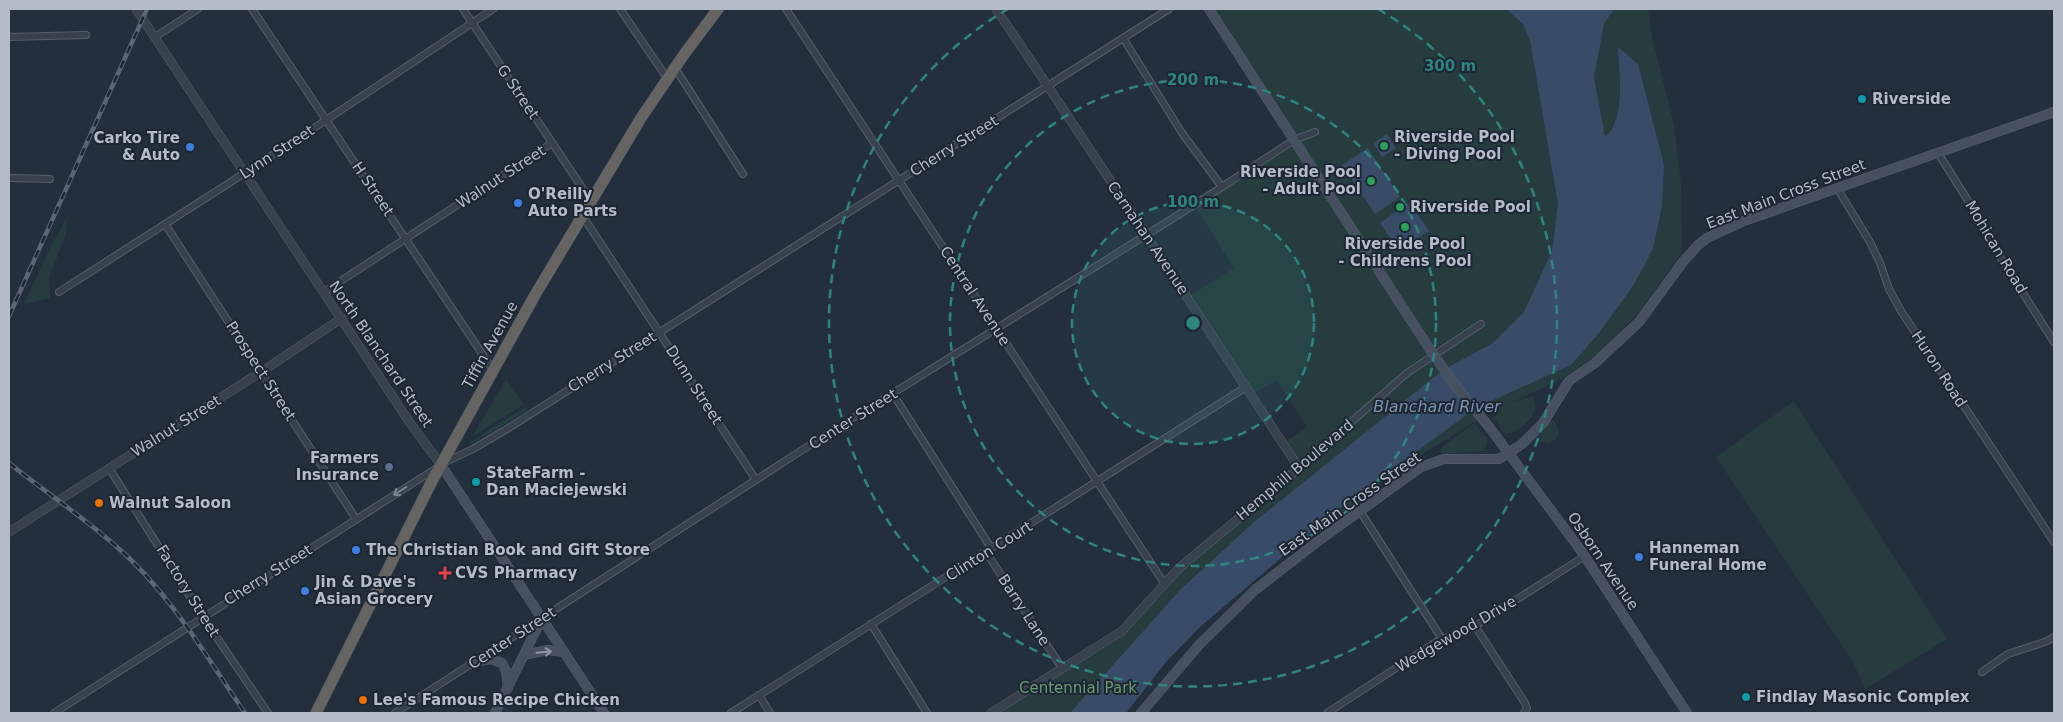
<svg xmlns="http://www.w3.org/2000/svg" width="2063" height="722" font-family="'DejaVu Sans',sans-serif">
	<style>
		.green { fill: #263c3f }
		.water { fill: #394c67 }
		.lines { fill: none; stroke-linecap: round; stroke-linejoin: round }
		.minor-casing { stroke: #565f6c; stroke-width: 8 }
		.tertiary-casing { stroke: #565f6c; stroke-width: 9 }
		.secondary-casing { stroke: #565f6c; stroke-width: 10 }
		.trunk-casing { stroke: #434c59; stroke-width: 12 }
		.minor { stroke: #38414e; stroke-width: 6 }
		.tertiary { stroke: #38414e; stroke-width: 8 }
		.secondary { stroke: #465061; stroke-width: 9 }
		.trunk { stroke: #656462; stroke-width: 11 }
		.rail-casing { stroke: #5a6575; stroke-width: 4.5 }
		.rail { stroke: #1d2633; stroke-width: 2.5; stroke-dasharray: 8; stroke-linecap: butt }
		.secondary-bridge-casing { stroke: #565f6c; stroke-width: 10; stroke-linecap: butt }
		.secondary-bridge { stroke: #465061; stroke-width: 9 }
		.oneway { stroke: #7c8592 }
		.oneway2 { stroke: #8e96a5 }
		.ring { fill: none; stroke: #308480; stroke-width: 2.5; stroke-dasharray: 9 6 }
		.culture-dot { fill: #0f9aa8; stroke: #1d2633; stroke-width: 2 }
		.leisure-dot { fill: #2e9e5b; stroke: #1d2633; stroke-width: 2 }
		.shop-dot { fill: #3f7fe0; stroke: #1d2633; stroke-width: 2 }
		.service-dot { fill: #5c6f8a; stroke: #1d2633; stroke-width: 2 }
		.food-dot { fill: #e8710a; stroke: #1d2633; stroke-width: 2 }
		.health-dot { fill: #e0444e; stroke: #1d2633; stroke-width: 2 }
		.labels { text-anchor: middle; stroke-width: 4; stroke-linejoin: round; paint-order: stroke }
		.street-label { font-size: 15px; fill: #b4bcc9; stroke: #1d2633 }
		.poi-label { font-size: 15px; font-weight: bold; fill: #b4bcc9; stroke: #1d2633; text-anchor: start }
		.park-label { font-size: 15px; fill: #6b9a76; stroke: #1d2633 }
		.water-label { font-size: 16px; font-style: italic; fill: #7c92b1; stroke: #1d2633 }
		.centre { fill: #308480; stroke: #1d2633; stroke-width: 2.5 }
		.ring-label { font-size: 15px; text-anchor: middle; font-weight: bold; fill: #308480; stroke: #1d2633; stroke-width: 4; stroke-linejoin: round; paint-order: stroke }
	</style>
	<rect width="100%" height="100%" fill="#242f3e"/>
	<g class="green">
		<path d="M1209,9h439l6,36 20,80 7,58 1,69 -39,55 -33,36 -19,16 -26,18 -54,26 22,-7c1,5 4,10 1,16 -4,10 -18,21 -29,22l-12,-17 4,-2 -2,-5 -81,49 -82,61 -14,-22 -228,215h-99l131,-82 42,-48 135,-115 -16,-25 24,-16 -30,-47 -26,15 -63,-98 46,-29 -40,-63 100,-65z"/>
		<polygon points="67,217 66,235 49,277 50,298 24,304 50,248"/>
		<polygon points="506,379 524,404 472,437"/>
		<polygon points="1794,401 1947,639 1865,689 1853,662 1716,457"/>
		<polygon points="526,406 527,411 470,445 470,442"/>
		<polygon points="1551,419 1556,424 1559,432 1555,440 1548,443 1537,440"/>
		<polygon points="1474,423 1486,437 1487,443 1483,451 1443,454 1441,452 1441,448"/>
	</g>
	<g class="water">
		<path d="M1506,9h108l-10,15 -10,53 11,60c21,-17 14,-64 13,-90l20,17 26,101 -2,41 -9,43 -20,37 -34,47 -28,32 -95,43 -134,98 -142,121 -34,35 -40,51h-56l111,-124 73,-67 189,-152 50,-27 31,-31 28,-61 6,-47 -28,-164 -7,-16z"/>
		<polygon points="1387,134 1396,148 1382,157 1373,143"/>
		<polygon points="1368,148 1400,197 1375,214 1342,165"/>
		<polygon points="1410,202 1429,231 1399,251 1380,223"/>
	</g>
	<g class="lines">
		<g class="minor-casing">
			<g id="minor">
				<polyline points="252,9 493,370"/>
				<polyline points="463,9 591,201"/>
				<polyline points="620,9 667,78"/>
				<polyline points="786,9 1164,583"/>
				<polyline points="9,37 86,35"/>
				<polyline points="155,37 198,9"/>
				<polyline points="1123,38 1182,133 1222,187"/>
				<polyline points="675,68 743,174"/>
				<polyline points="1938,153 1967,199 1993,246 2054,342"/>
				<polyline points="9,178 50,179"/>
				<polyline points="1837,188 1870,242 1880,263 1889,289 1901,311 2054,542"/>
				<polyline points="582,215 756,480"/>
				<polyline points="165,224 356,519"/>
				<polyline points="59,292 290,144 493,9"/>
				<polyline points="324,292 552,143"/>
				<polyline points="893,394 991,548"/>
				<polyline points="443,463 473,449 507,429 1169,9"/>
				<polyline points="109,468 203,617 268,713"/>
				<polyline points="1299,468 1407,373 1481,324"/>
				<polyline points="1360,511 1442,639"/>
				<polyline points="986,552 1062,668"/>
				<polyline points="871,624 927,713"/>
				<polyline points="1475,626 1525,703 1527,708 1524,713"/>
				<polyline points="1982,672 2008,654 2045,642 2054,637"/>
				<polyline points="759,695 770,713"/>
				<polyline points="54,713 435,469"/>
				<polyline points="395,713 810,445 1194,205 1294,140 1315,132"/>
				<polyline points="731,713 1246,387"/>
				<polyline points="1327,713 1436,642 1475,626 1585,556"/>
			</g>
		</g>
		<g class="tertiary-casing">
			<g id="tertiary">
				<polyline points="136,9 410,423 441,465"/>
				<polyline points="9,532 261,372 342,318"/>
				<path d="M991,713l131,-82 57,-63 120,-100c-101,-153 -200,-307 -303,-459"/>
			</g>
		</g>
		<g class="secondary-casing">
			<g id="secondary">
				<polyline points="1209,9 1429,348"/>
				<polyline points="1490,428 1582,552 1687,713"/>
				<polyline points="441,465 604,713"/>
				<polyline points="524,655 548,650 564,652"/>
				<polyline points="474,662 491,659 502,663 506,671 508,688"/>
				<polyline points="495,713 542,618"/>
				<polyline points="1141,713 1199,645 1255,590 1317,542 1421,467 1444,459 1499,459 1522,444 1543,423 1569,381 1595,363 1639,322 1682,263 1698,245 1707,238 1744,221 2054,112"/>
			</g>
		</g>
		<g class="trunk-casing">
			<polyline id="trunk" points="316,713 432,481 535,295 641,118 685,53 718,9"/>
		</g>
		<use href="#minor" class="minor"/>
		<use href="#tertiary" class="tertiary"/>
		<use href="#secondary" class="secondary"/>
		<use href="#trunk" class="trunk"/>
		<g class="rail-casing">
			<g id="rail">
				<polyline points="9,316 147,9"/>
				<path d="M9,463c35,28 74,54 108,84 53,46 89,109 128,166"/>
			</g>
		</g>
		<use href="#rail" class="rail"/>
		<g class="secondary-bridge-casing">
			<polyline id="secondary-bridge" points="1429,348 1455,385 1490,428"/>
		</g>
		<use href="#secondary-bridge" class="secondary-bridge"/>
	</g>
	<defs><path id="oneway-shaft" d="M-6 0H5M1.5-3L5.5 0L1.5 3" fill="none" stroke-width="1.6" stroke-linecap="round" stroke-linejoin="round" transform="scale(1.25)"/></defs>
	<use class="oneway" href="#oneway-shaft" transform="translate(400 491) rotate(148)"/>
	<use class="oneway2" href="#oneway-shaft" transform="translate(544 652) rotate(-5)"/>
	<circle cx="1193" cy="323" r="121" fill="#308480" fill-opacity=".12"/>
	<g class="ring">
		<circle cx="1193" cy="323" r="121"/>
		<circle cx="1193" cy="323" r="243"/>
		<path d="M1378 9A364 364 0 1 1 1008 9"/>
	</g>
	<g class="culture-dot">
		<circle cx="1862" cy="99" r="5"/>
		<circle cx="476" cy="482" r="5"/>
		<circle cx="1746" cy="697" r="5"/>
	</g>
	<g class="leisure-dot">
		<circle cx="1384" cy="146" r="5"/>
		<circle cx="1371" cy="181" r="5"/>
		<circle cx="1400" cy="207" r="5"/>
		<circle cx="1405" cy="227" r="5"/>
	</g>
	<g class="shop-dot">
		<circle cx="190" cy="147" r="5"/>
		<circle cx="518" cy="203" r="5"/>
		<circle cx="356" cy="550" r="5"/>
		<circle cx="1639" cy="557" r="5"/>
		<circle cx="305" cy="591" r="5"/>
	</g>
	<circle class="service-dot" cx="389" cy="467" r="5"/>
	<g class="food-dot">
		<circle cx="99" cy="503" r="5"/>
		<circle cx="363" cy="700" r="5"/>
	</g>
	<path class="health-dot" d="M442.5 565.5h5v5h5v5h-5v5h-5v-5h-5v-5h5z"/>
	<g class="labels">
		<g class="street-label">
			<text transform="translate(518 92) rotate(56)" y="5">G Street</text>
			<text transform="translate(954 146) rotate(-32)" y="5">Cherry Street</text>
			<text transform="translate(277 152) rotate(-33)" y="5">Lynn Street</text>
			<text transform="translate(501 177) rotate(-33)" y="5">Walnut Street</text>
			<text transform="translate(373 189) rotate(56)" y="5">H Street</text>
			<text transform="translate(1786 194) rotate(-21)" y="5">East Main Cross Street</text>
			<text transform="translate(1148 238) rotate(56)" y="5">Carnahan Avenue</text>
			<text transform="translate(1996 247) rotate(59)" y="5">Mohican Road</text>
			<text transform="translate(975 296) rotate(57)" y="5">Central Avenue</text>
			<text transform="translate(490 345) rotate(-61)" y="5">Tiffin Avenue</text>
			<text transform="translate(381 354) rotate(56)" y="5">North Blanchard Street</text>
			<text transform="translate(612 362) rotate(-32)" y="5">Cherry Street</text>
			<text transform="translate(1939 369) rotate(57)" y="5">Huron Road</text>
			<text transform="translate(261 371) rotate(57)" y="5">Prospect Street</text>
			<text transform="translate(694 385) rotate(57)" y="5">Dunn Street</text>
			<text transform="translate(853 419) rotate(-32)" y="5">Center Street</text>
			<text transform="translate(176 426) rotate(-32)" y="5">Walnut Street</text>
			<text transform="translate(1295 470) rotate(-40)" y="5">Hemphill Boulevard</text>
			<text transform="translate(1350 504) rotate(-35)" y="5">East Main Cross Street</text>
			<text transform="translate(989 551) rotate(-32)" y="5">Clinton Court</text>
			<text transform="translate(1603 561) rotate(56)" y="5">Osborn Avenue</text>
			<text transform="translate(268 575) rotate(-32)" y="5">Cherry Street</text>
			<text transform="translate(188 591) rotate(58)" y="5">Factory Street</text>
			<text transform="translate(1024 610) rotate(57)" y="5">Barry Lane</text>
			<text transform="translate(1456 634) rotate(-30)" y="5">Wedgewood Drive</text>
			<text transform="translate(512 638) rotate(-33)" y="5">Center Street</text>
		</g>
		<g class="poi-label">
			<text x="1872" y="104">Riverside</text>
			<text x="1394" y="142">Riverside Pool<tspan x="1394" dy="17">- Diving Pool</tspan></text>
			<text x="180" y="143" text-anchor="end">Carko Tire<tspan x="180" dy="17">&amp; Auto</tspan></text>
			<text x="1361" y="177" text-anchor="end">Riverside Pool<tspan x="1361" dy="17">- Adult Pool</tspan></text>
			<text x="528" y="199">O'Reilly<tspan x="528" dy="17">Auto Parts</tspan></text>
			<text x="1410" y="212">Riverside Pool</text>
			<text x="1405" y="249" text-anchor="middle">Riverside Pool<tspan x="1405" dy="17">- Childrens Pool</tspan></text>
			<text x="379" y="463" text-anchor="end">Farmers<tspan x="379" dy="17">Insurance</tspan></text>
			<text x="486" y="478">StateFarm -<tspan x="486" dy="17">Dan Maciejewski</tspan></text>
			<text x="109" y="508">Walnut Saloon</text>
			<text x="1649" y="553">Hanneman<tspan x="1649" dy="17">Funeral Home</tspan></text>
			<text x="366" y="555">The Christian Book and Gift Store</text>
			<text x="455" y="578">CVS Pharmacy</text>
			<text x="315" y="587">Jin &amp; Dave's<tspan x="315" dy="17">Asian Grocery</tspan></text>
			<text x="1756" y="702">Findlay Masonic Complex</text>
			<text x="373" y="705">Lee's Famous Recipe Chicken</text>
		</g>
		<g class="park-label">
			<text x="1078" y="693">Centennial Park</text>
		</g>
		<g class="water-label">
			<text x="1437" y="412">Blanchard River</text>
		</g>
	</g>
	<circle cx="1193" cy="323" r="8" class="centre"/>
	<g class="ring-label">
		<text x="1450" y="71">300 m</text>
		<text x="1193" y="85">200 m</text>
		<text x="1193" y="207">100 m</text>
	</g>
	<rect width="2063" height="722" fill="none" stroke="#b4bcc9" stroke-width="20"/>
</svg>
